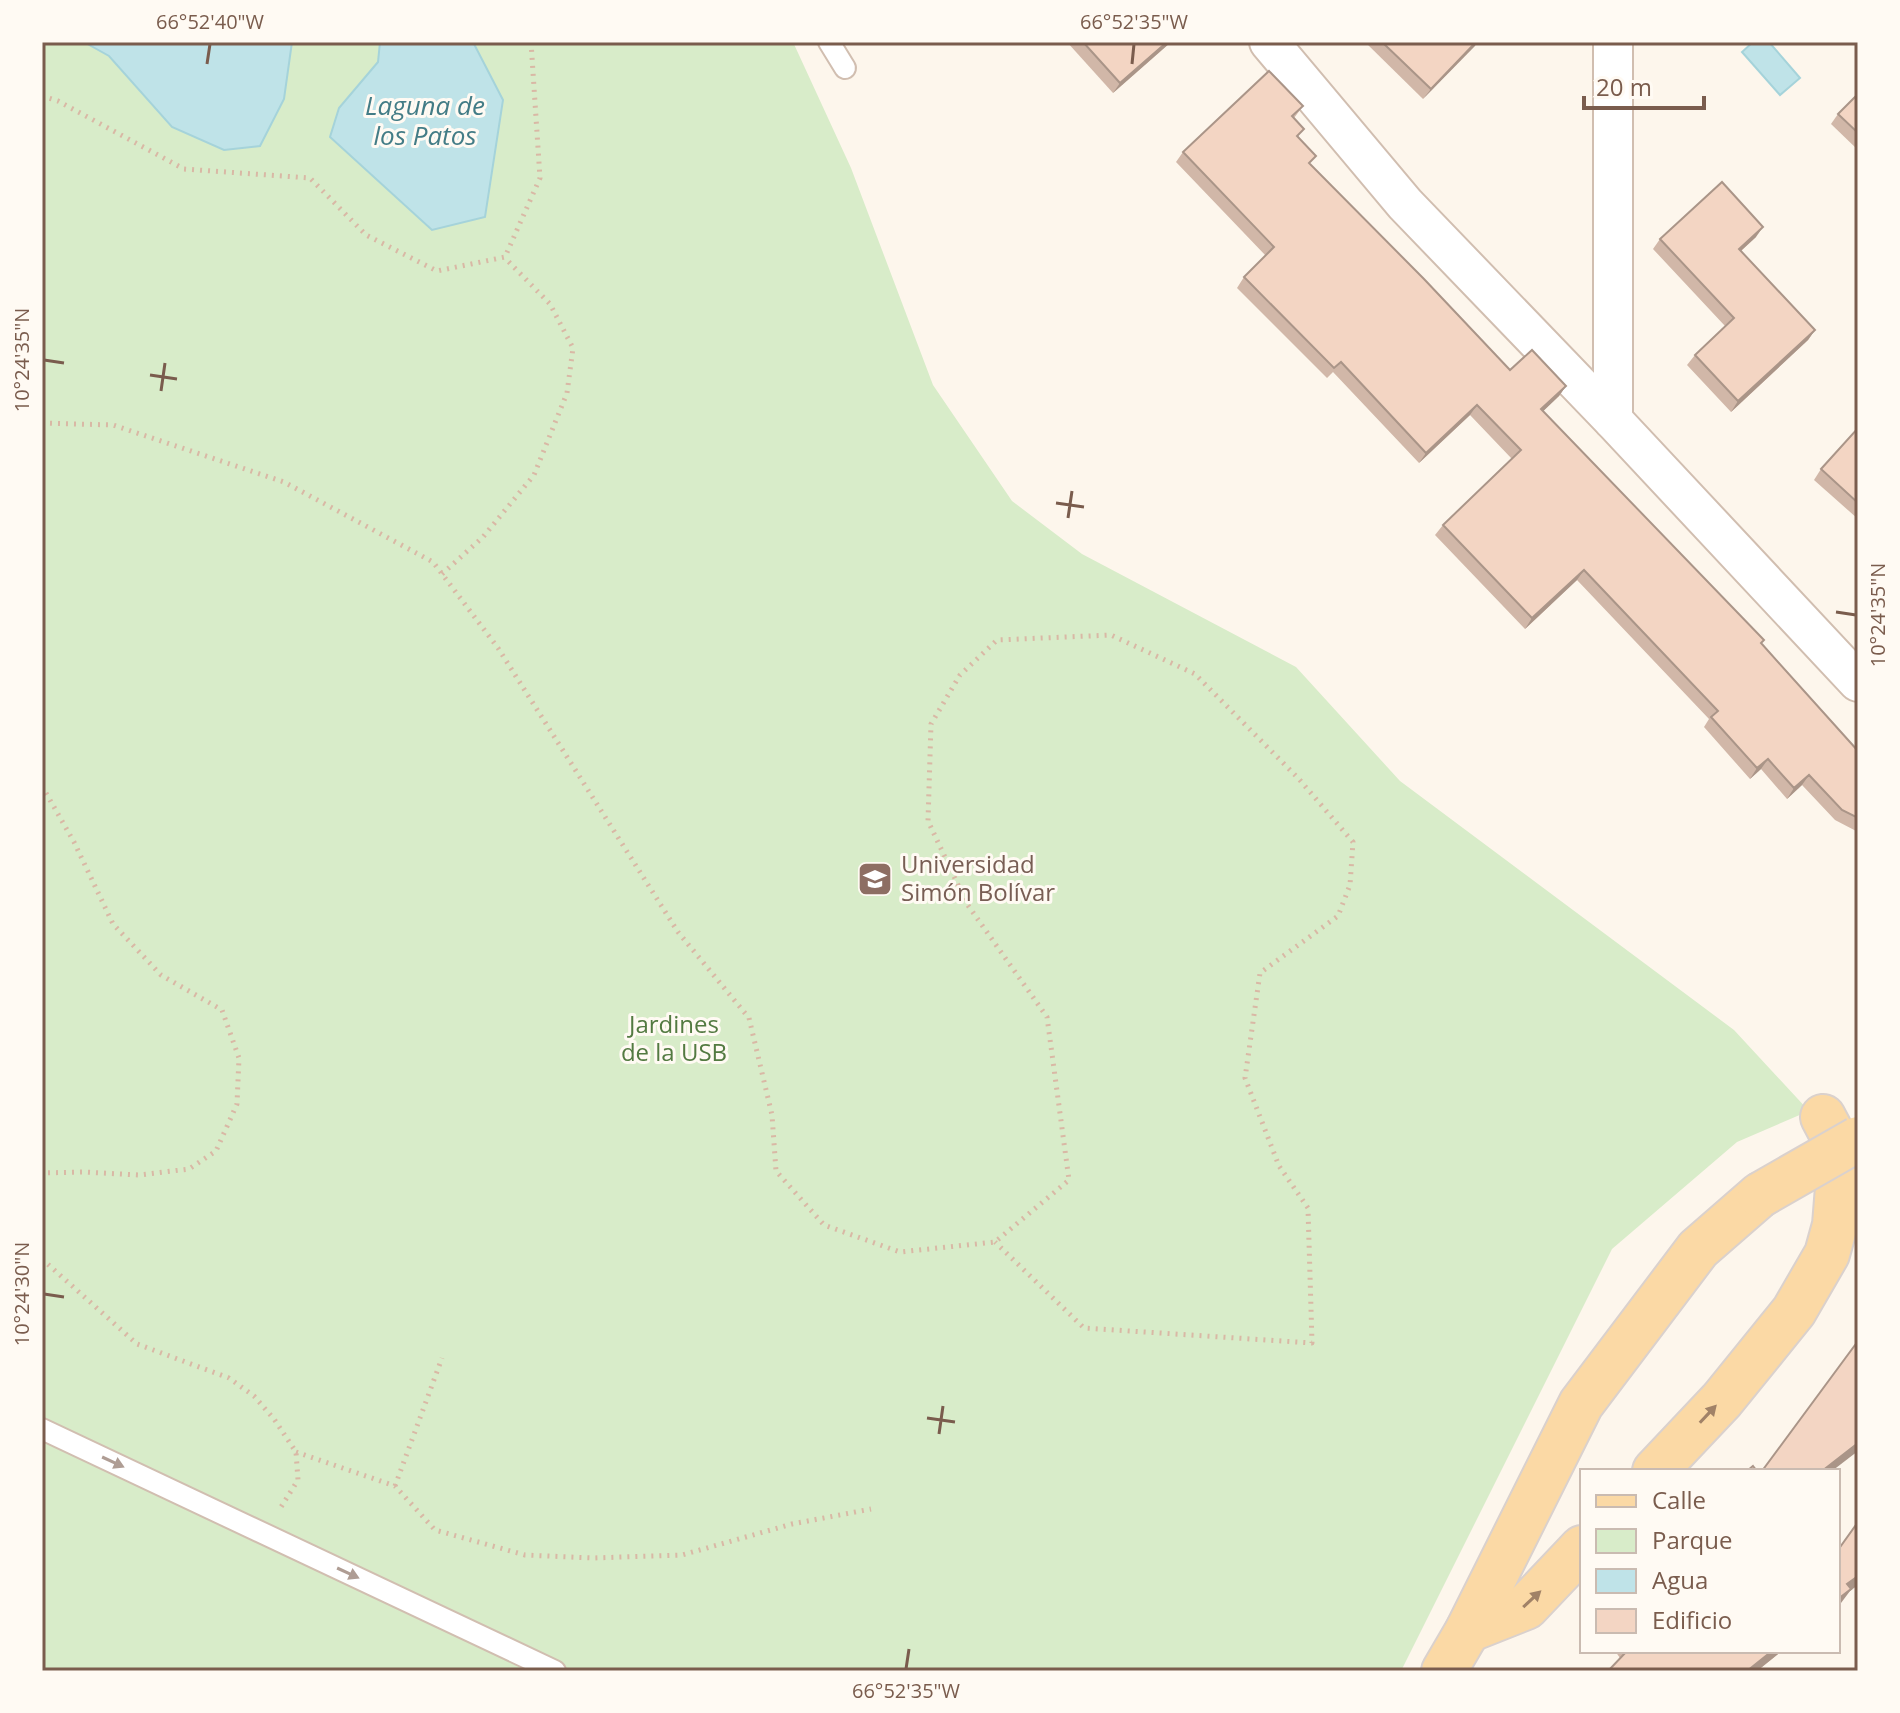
<svg xmlns="http://www.w3.org/2000/svg" width="1900" height="1713" font-family="'Open Sans',sans-serif">
	<style>
		.green { fill: #d8ecc9 }
		.water { fill: #bfe3e8; stroke: #a5d3da; stroke-width: 2 }
		.lines { fill: none; stroke-linecap: round; stroke-linejoin: round }
		.lane-casing { stroke: #d1beb0; stroke-width: 24 }
		.street-casing { stroke: #d1beb0; stroke-width: 42 }
		.primary-casing { stroke: #dad1cd; stroke-width: 48 }
		.path { stroke: #d9b8a5; stroke-width: 5; stroke-dasharray: 2 6; stroke-linecap: butt }
		.lane { stroke: #fff; stroke-width: 20 }
		.street { stroke: #fff; stroke-width: 38 }
		.primary { stroke: #fbd9a5; stroke-width: 44 }
		.primary-bridge-casing { stroke: #dad1cd; stroke-width: 48; stroke-linecap: butt }
		.primary-bridge { stroke: #fbd9a5; stroke-width: 44 }
		.wall { fill: #d1b7a8 }
		.shaded-wall { fill: #aa9588 }
		.building { fill: #f3d5c3; stroke: #aa9588; stroke-width: 2 }
		.oneway { fill: #a18267 }
		.oneway2 { fill: #af9d94 }
		.ticks { fill: none; stroke: #7a5c4d; stroke-width: 3 }
		.labels { text-anchor: middle; stroke-width: 6; stroke-linejoin: round; paint-order: stroke }
		.education-label { font-size: 24px; fill: #785e54; stroke: #fffaf3; text-anchor: start }
		.park-label { font-size: 24px; fill: #537a41; stroke: #fffaf3 }
		.water-label { font-size: 26px; font-style: italic; fill: #437c86; stroke: #fffaf3 }
		.neatline { fill: none; stroke: #7a5c4d; stroke-width: 3 }
		.ticks-label { font-size: 20px; text-anchor: middle; fill: #7a5c4d }
	</style>
	<rect width="100%" height="100%" fill="#fdf6ec"/>
	<polygon class="green" points="42,42 793,42 851,168 933,385 1012,501 1082,554 1296,667 1400,781 1734,1030 1809,1111 1737,1142 1612,1249 1401,1671 42,1671"/>
	<g class="water">
		<polygon points="84,42 292,42 284,99 260,146 224,150 172,127 109,56"/>
		<polygon points="380,42 473,42 503,100 485,217 432,230 330,137 339,108 378,62"/>
		<polygon points="1753,42 1769,42 1800,78 1780,95 1742,52"/>
	</g>
	<g class="lines">
		<g class="lane-casing">
			<g id="lane">
				<polyline points="829,42 845,68"/>
				<polyline points="42,1429 555,1671"/>
			</g>
		</g>
		<g class="street-casing">
			<g id="street">
				<polyline points="1269,42 1405,204 1613,420"/>
				<polyline points="1613,42 1613,420 1858,682"/>
			</g>
		</g>
		<g class="primary-casing">
			<g id="primary">
				<polyline points="1655,1471 1722,1400 1794,1311 1827,1254 1835,1225 1840,1162 1832,1134 1823,1117"/>
				<polyline points="1468,1630 1526,1607 1582,1548"/>
				<polyline points="1444,1671 1468,1630 1581,1404 1698,1249 1760,1195"/>
			</g>
		</g>
		<g class="path">
			<polyline points="42,96 58,101 184,169 310,178 366,235 437,271 505,257 540,178 531,42"/>
			<polyline points="42,423 113,425 284,482 433,562 498,648 678,932 749,1018 772,1115 776,1171 824,1225 900,1252 995,1242 1069,1180 1047,1017 967,904 928,821 931,724 960,675 997,640 1111,635 1195,674 1298,778 1353,842 1350,885 1338,916 1260,973 1245,1078 1279,1166 1308,1208 1312,1343 1084,1328 995,1242"/>
			<polyline points="442,574 483,537 534,475 567,393 573,348 550,304 505,258"/>
			<polyline points="42,786 74,842 113,924 161,975 222,1010 239,1058 237,1104 216,1151 189,1169 139,1175 84,1172 42,1173"/>
			<polyline points="42,1259 137,1344 229,1378 254,1396 274,1419 296,1452 298,1480 281,1507"/>
			<polyline points="296,1452 395,1486 435,1530 525,1555 593,1558 682,1555 792,1524 871,1509"/>
			<polyline points="395,1486 442,1358"/>
		</g>
		<use href="#lane" class="lane"/>
		<use href="#street" class="street"/>
		<use href="#primary" class="primary"/>
		<g class="primary-bridge-casing">
			<polyline id="primary-bridge" points="1760,1195 1858,1139"/>
		</g>
		<use href="#primary-bridge" class="primary-bridge"/>
	</g>
	<g class="wall">
		<polygon points="1067,42 1171,42 1113,93"/>
		<polygon points="1365,42 1477,42 1423,99"/>
		<polygon points="1858,93 1858,150 1831,124 1838,114"/>
		<polygon points="1303,106 1294,118 1299,138 1310,164 1510,370 1566,386 1559,396 1543,411 1761,643 1858,751 1858,832 1835,820 1802,785 1787,799 1761,769 1750,779 1704,727 1709,719 1577,580 1525,629 1435,535 1443,525 1512,459 1470,415 1419,463 1333,372 1327,378 1237,288 1244,277 1266,256 1176,162 1183,152"/>
		<polygon points="1756,237 1741,251 1815,330 1808,340 1731,412 1687,365 1695,355 1725,326 1653,249 1660,239"/>
		<polygon points="1858,428 1858,519 1814,480 1821,469"/>
		<polygon points="1615,1651 1782,1651 1757,1671 1608,1671 1620,1658"/>
	</g>
	<g class="shaded-wall">
		<polygon points="1167,42 1171,42 1113,93 1120,83"/>
		<polygon points="1476,42 1477,42 1475,46 1423,99 1431,89"/>
		<polygon points="1763,227 1756,237 1732,259 1739,249"/>
		<polygon points="1815,330 1808,340 1731,412 1738,401"/>
		<polygon points="1566,386 1559,396 1534,420 1541,409"/>
		<polygon points="1477,405 1470,415 1419,463 1426,453"/>
		<polygon points="1584,570 1577,580 1525,629 1532,618"/>
		<polygon points="1768,759 1761,769 1750,779 1757,768"/>
		<polygon points="1809,775 1802,785 1787,799 1794,788"/>
		<polygon points="1858,1443 1858,1451 1832,1471 1822,1471"/>
		<polygon points="1858,1576 1858,1585 1850,1591 1838,1607 1838,1599 1847,1584"/>
		<polygon points="1772,1651 1782,1651 1757,1671 1747,1671"/>
	</g>
	<g class="building">
		<polygon points="1083,42 1167,42 1120,83"/>
		<polygon points="1382,42 1476,42 1431,89"/>
		<polygon points="1269,71 1303,106 1292,116 1304,129 1297,136 1316,156 1309,163 1424,279 1510,370 1532,350 1566,386 1541,409 1764,640 1761,643 1858,751 1858,818 1842,810 1809,775 1794,788 1768,759 1757,768 1711,717 1718,711 1584,570 1532,618 1443,525 1521,450 1477,405 1426,453 1341,362 1334,368 1244,277 1274,247 1183,152"/>
		<polygon points="1858,94 1858,133 1838,114"/>
		<polygon points="1722,182 1763,227 1739,249 1815,330 1738,401 1695,355 1734,318 1660,239"/>
		<polygon points="1858,428 1858,503 1821,469"/>
		<polygon points="1858,1341 1858,1443 1822,1471 1762,1471"/>
		<polygon points="1753,1466 1757,1471 1747,1471"/>
		<polygon points="1858,1522 1858,1576 1847,1584 1851,1589 1838,1599 1838,1550"/>
		<polygon points="1627,1651 1772,1651 1747,1671 1608,1671"/>
	</g>
	<defs><path id="oneway-solid" d="M-6-.8H1V-3.2L6.5 0L1 3.2V.8H-6Z" transform="scale(2)"/></defs>
	<g class="oneway">
		<use href="#oneway-solid" transform="translate(1708 1414) rotate(-47)"/>
		<use href="#oneway-solid" transform="translate(1532 1599) rotate(-43)"/>
	</g>
	<g class="oneway2">
		<use href="#oneway-solid" transform="translate(113 1462) rotate(25)"/>
		<use href="#oneway-solid" transform="translate(348 1573) rotate(25)"/>
	</g>
	<path class="ticks" d="M207,64l3,-20M1132,64l2,-20M44,360l20,3M150,375l27,4M161,391l4,-28M1056,503l28,4M1068,518l4,-27M1836,612l20,3M44,1294l20,3M927,1418l28,4M939,1434l4,-28M906,1669l3,-20"/>
	<defs>
		<g id="university-square" transform="scale(1.8)"><rect x="-9" y="-9" width="18" height="18" rx="4" fill="#8d6e63" stroke="#fffaf3"/><path d="M0-5L7-2L0 1L-7-2ZM-4 1L0 2.5L4 1V4Q0 6-4 4Z" fill="#fff"/></g>
	</defs>
	<g fill-rule="evenodd">
		<use href="#university-square" x="875" y="879"/>
	</g>
	<g class="labels">
		<g class="education-label">
			<text x="901" y="873">Universidad<tspan x="901" dy="28">Simón Bolívar</tspan></text>
		</g>
		<g class="park-label">
			<text x="674" y="1033">Jardines<tspan x="674" dy="28">de la USB</tspan></text>
		</g>
		<g class="water-label">
			<text x="425" y="115">Laguna de<tspan x="425" dy="30">los Patos</tspan></text>
		</g>
	</g>
	<rect width="1900" height="1713" fill="none" stroke="#fffaf3" stroke-width="88"/>
	<rect x="1580" y="1469" width="260" height="184" fill="#fffaf3" stroke="#cabbb1" stroke-width="2"/>
	<rect x="1596" y="1495" width="40" height="12" fill="#fbd9a5" stroke="#cabbb1" stroke-width="2"/>
	<text x="1652" y="1509" font-size="24" fill="#7a5c4d">Calle</text>
	<rect x="1596" y="1529" width="40" height="24" fill="#d8ecc9" stroke="#cabbb1" stroke-width="2"/>
	<text x="1652" y="1549" font-size="24" fill="#7a5c4d">Parque</text>
	<rect x="1596" y="1569" width="40" height="24" fill="#bfe3e8" stroke="#cabbb1" stroke-width="2"/>
	<text x="1652" y="1589" font-size="24" fill="#7a5c4d">Agua</text>
	<rect x="1596" y="1609" width="40" height="24" fill="#f3d5c3" stroke="#cabbb1" stroke-width="2"/>
	<text x="1652" y="1629" font-size="24" fill="#7a5c4d">Edificio</text>
	<path d="M1584 96v12h120v-12" fill="none" stroke="#7a5c4d" stroke-width="4"/>
	<text x="1596" y="96" font-size="24" fill="#7a5c4d" stroke="#fffaf3" stroke-width="6" paint-order="stroke">20 m</text>
	<rect x="44" y="44" width="1812" height="1625" class="neatline"/>
	<g class="ticks-label">
		<text x="210" y="29">66°52'40"W</text>
		<text x="1134" y="29">66°52'35"W</text>
		<text transform="translate(22 360) rotate(-90)" y="7">10°24'35"N</text>
		<text transform="translate(1878 615) rotate(-90)" y="7">10°24'35"N</text>
		<text transform="translate(22 1294) rotate(-90)" y="7">10°24'30"N</text>
		<text x="906" y="1698">66°52'35"W</text>
	</g>
</svg>
